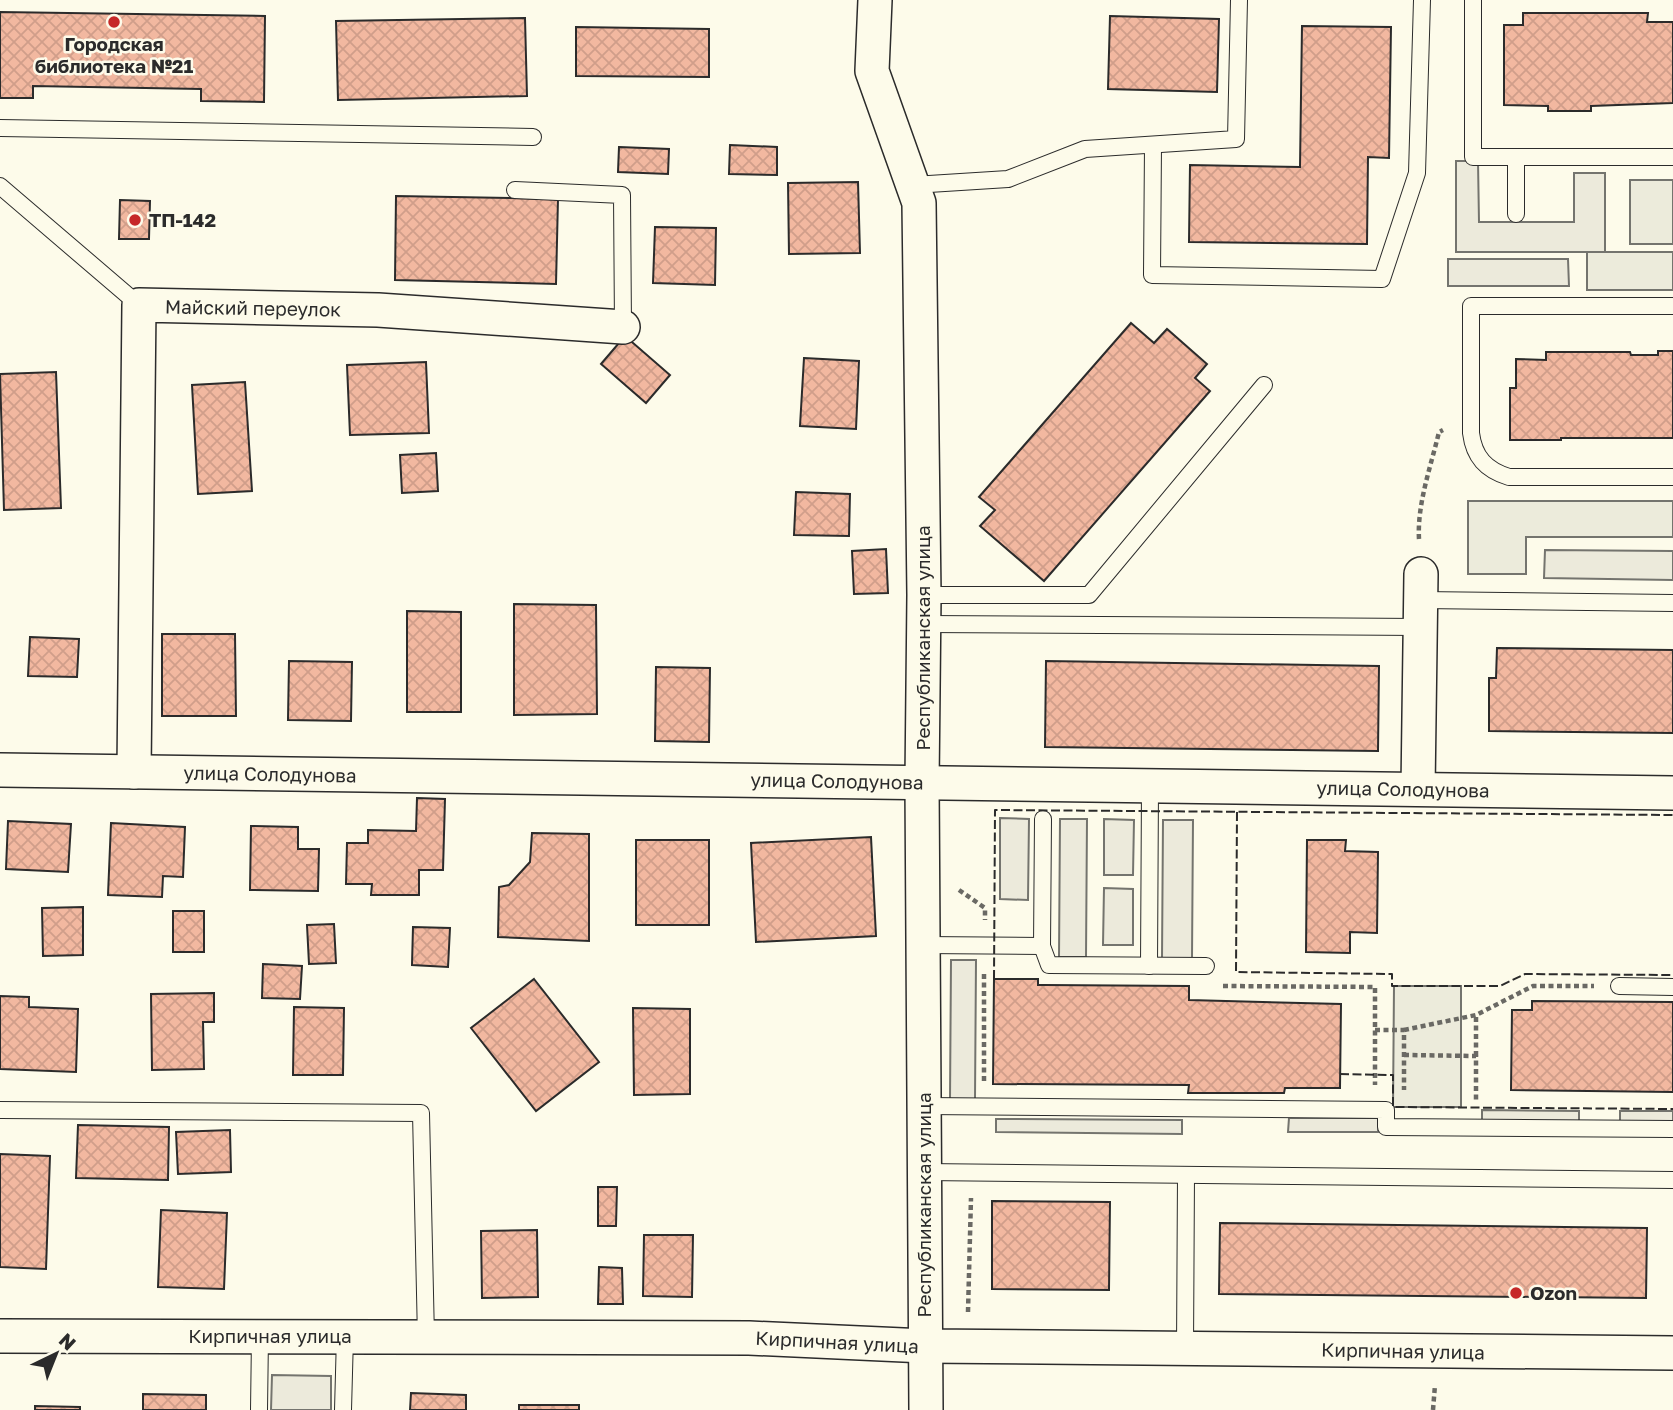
<svg xmlns="http://www.w3.org/2000/svg" width="1673" height="1410" font-family="'Golos Text',sans-serif">
	<style>
		.green { fill: #ecebdb; stroke: #74746e; stroke-width: 2 }
		.parking { fill: #eceadb; stroke: #74746e; stroke-width: 2 }
		.building { fill: url(#building-cross-hatch); stroke: #2b2b2b; stroke-width: 2 }
		.lines { fill: none; stroke-linecap: round; stroke-linejoin: round }
		.lane-casing { stroke: #2b2b2b; stroke-width: 18 }
		.street-casing { stroke: #2b2b2b; stroke-width: 36 }
		.path { stroke: #6a6964; stroke-width: 4.5; stroke-dasharray: 5 3.5; stroke-linecap: butt }
		.lane { stroke: #fdfbea; stroke-width: 16 }
		.street { stroke: #fdfbea; stroke-width: 33 }
		.fence { stroke: #2b2b2b; stroke-width: 2; stroke-dasharray: 9 3.5; stroke-linecap: butt }
		.poi-dot { fill: #c62828; stroke: #fdfbea; stroke-width: 2.5 }
		.labels { text-anchor: middle; stroke-width: 5; stroke-linejoin: round; paint-order: stroke }
		.poi-label { font-size: 19px; font-weight: bold; fill: #2b2b2b; stroke: #fdfbea; text-anchor: start }
		.street-label { font-size: 19px; fill: #2b2b2b; stroke: #fdfbea }
	</style>
	<defs>
		<pattern id="building-cross-hatch" width="8" height="8" patternUnits="userSpaceOnUse" patternTransform="scale(1.75)"><rect width="8" height="8" fill="#f2b8a0"/><path d="M0 0l8 8M0 8l8-8" fill="none" stroke="#d09e8a"/></pattern>
	</defs>
	<rect width="100%" height="100%" fill="#fdfbea"/>
	<g class="green">
		<rect x="1630" y="180" width="43" height="64"/>
		<rect x="1587" y="252" width="86" height="38"/>
		<polygon points="1468,501 1673,501 1673,537 1526,537 1526,574 1468,574"/>
		<polygon points="1394,986 1461,986 1461,1107 1393,1107"/>
	</g>
	<g class="parking">
		<polygon points="1456,161 1478,161 1479,222 1574,222 1574,173 1605,173 1605,252 1456,252"/>
		<polygon points="1448,259 1568,259 1569,286 1448,286"/>
		<polygon points="1545,550 1673,551 1673,580 1544,578"/>
		<polygon points="1000,818 1029,819 1028,900 1000,899"/>
		<polygon points="1060,819 1087,819 1086,957 1059,957"/>
		<polygon points="1104,819 1134,820 1133,875 1104,875"/>
		<polygon points="1163,820 1193,820 1192,958 1162,958"/>
		<polygon points="1104,888 1133,889 1133,945 1103,945"/>
		<polygon points="951,960 976,960 975,1099 950,1099"/>
		<polygon points="1482,1110 1579,1111 1579,1122 1482,1122"/>
		<polygon points="1620,1111 1673,1111 1673,1123 1620,1122"/>
		<polygon points="1289,1118 1379,1118 1378,1132 1288,1132"/>
		<polygon points="996,1119 1182,1120 1182,1134 996,1132"/>
		<polygon points="272,1375 331,1376 331,1410 271,1410"/>
	</g>
	<g class="building">
		<polygon points="0,12 265,16 264,102 201,101 201,89 33,86 33,98 0,98"/>
		<polygon points="1523,13 1648,13 1647,22 1673,22 1673,103 1591,106 1591,111 1548,111 1548,106 1504,105 1504,25 1523,25"/>
		<polygon points="1110,16 1219,19 1217,92 1108,89"/>
		<polygon points="525,18 527,96 338,100 336,21"/>
		<polygon points="1302,26 1391,27 1389,158 1368,157 1367,244 1189,242 1190,165 1300,167"/>
		<polygon points="576,27 709,29 709,77 576,76"/>
		<polygon points="730,145 777,147 777,175 729,174"/>
		<polygon points="619,147 669,149 668,174 618,172"/>
		<polygon points="858,182 860,253 789,254 788,183"/>
		<polygon points="396,196 558,199 556,284 395,280"/>
		<polygon points="120,200 150,201 149,239 119,239"/>
		<polygon points="655,227 716,228 715,285 653,283"/>
		<polygon points="1131,323 1154,343 1167,329 1207,364 1195,378 1210,391 1044,581 980,526 995,510 979,497"/>
		<polygon points="625,336 670,375 646,403 601,364"/>
		<polygon points="1658,351 1673,351 1673,438 1561,438 1561,440 1510,440 1510,388 1516,388 1516,359 1546,360 1546,352 1630,352 1631,355 1658,355"/>
		<polygon points="804,358 859,361 856,429 800,426"/>
		<polygon points="426,362 429,433 350,435 347,365"/>
		<polygon points="56,372 61,508 4,510 0,374"/>
		<polygon points="245,382 252,491 198,494 192,385"/>
		<polygon points="436,453 438,491 402,493 400,455"/>
		<polygon points="796,492 850,494 849,536 794,535"/>
		<polygon points="886,549 888,593 854,594 852,551"/>
		<polygon points="514,604 596,605 597,714 514,715"/>
		<polygon points="407,611 461,612 461,712 407,712"/>
		<polygon points="162,634 235,634 236,716 162,716"/>
		<polygon points="30,637 79,639 77,677 28,676"/>
		<polygon points="1497,648 1673,650 1673,733 1489,731 1489,678 1496,678"/>
		<polygon points="289,661 352,662 351,721 288,720"/>
		<polygon points="1046,661 1379,666 1378,751 1045,747"/>
		<polygon points="656,667 710,668 709,742 655,741"/>
		<polygon points="417,798 445,799 443,870 419,870 419,895 371,895 372,884 346,884 347,843 368,843 368,830 416,831"/>
		<polygon points="8,821 71,824 68,872 6,869"/>
		<polygon points="111,823 185,827 183,877 163,876 162,897 108,895"/>
		<polygon points="251,826 298,827 298,849 319,849 318,891 250,890"/>
		<polygon points="532,833 589,834 589,941 498,937 499,887 509,885 530,862"/>
		<polygon points="871,837 876,936 756,942 751,843"/>
		<rect x="636" y="840" width="73" height="85"/>
		<polygon points="1307,840 1346,840 1345,851 1378,852 1377,933 1350,932 1350,953 1306,952"/>
		<polygon points="83,907 83,955 43,956 42,908"/>
		<rect x="173" y="911" width="31" height="41"/>
		<polygon points="334,924 336,963 309,964 307,925"/>
		<polygon points="413,927 450,928 448,967 412,965"/>
		<polygon points="263,964 302,966 300,999 262,998"/>
		<polygon points="534,979 599,1062 536,1111 471,1028"/>
		<polygon points="994,979 1038,979 1038,985 1045,985 1189,986 1189,1000 1341,1004 1340,1088 1285,1088 1284,1093 1188,1093 1189,1085 993,1084"/>
		<polygon points="214,993 214,1022 203,1022 204,1069 152,1070 151,994"/>
		<polygon points="0,996 29,997 29,1007 78,1009 76,1072 0,1069"/>
		<polygon points="1532,1001 1673,1002 1673,1092 1511,1090 1512,1010 1532,1010"/>
		<polygon points="294,1007 344,1008 343,1075 293,1075"/>
		<polygon points="633,1008 690,1009 690,1094 634,1095"/>
		<polygon points="78,1125 169,1127 168,1180 76,1178"/>
		<polygon points="230,1130 231,1172 178,1174 176,1132"/>
		<polygon points="0,1154 50,1156 46,1269 0,1267"/>
		<polygon points="598,1187 617,1187 616,1226 598,1226"/>
		<polygon points="992,1201 1110,1202 1109,1290 992,1289"/>
		<polygon points="161,1210 227,1213 224,1289 158,1287"/>
		<polygon points="1220,1223 1647,1228 1646,1298 1219,1294"/>
		<polygon points="537,1230 538,1297 482,1298 481,1231"/>
		<polygon points="644,1235 693,1235 692,1297 643,1296"/>
		<polygon points="599,1267 622,1268 623,1304 598,1304"/>
		<polygon points="411,1393 466,1395 466,1410 410,1410"/>
		<polygon points="143,1394 206,1395 206,1410 143,1410"/>
		<rect x="519" y="1405" width="60" height="5"/>
		<polygon points="35,1406 80,1407 80,1410 35,1410"/>
	</g>
	<g class="lines">
		<g class="lane-casing">
			<g id="lane">
				<polyline points="1473,0 1473,157 1673,157"/>
				<polyline points="0,128 533,137"/>
				<polyline points="1153,145 1152,275 1382,279 1417,173 1422,0"/>
				<polyline points="1516,157 1516,214"/>
				<polyline points="913,185 1008,179 1085,149 1236,139 1239,0"/>
				<polyline points="0,186 139,305"/>
				<polyline points="515,190 622,195 623,327"/>
				<path d="M1673,306h-202v127c3,24 15,37 38,44h164"/>
				<polyline points="924,595 1089,595 1264,385"/>
				<polyline points="1421,600 1673,603"/>
				<polyline points="924,624 1420,627"/>
				<polyline points="1043,819 1042,946 1049,965 1206,966"/>
				<polyline points="923,945 1042,946"/>
				<polyline points="1149,966 1150,786"/>
				<polyline points="1619,986 1673,987"/>
				<polyline points="924,1106 1386,1110 1386,1127 1673,1129"/>
				<polyline points="0,1110 421,1113 426,1338"/>
				<polyline points="924,1172 1673,1180"/>
				<polyline points="1185,1349 1186,1175"/>
				<polyline points="259,1410 260,1336"/>
				<polyline points="343,1410 345,1336"/>
			</g>
		</g>
		<g class="street-casing">
			<g id="street">
				<polyline points="875,0 872,71 919,203 924,595 922,783 926,1410"/>
				<polyline points="0,770 1673,793"/>
				<polyline points="134,772 139,305 378,310 623,327"/>
				<polyline points="1418,789 1421,574"/>
				<polyline points="0,1336 749,1338 925,1346 1673,1353"/>
			</g>
		</g>
		<g class="path">
			<path d="M1419,539c-2,-35 12,-73 20,-107l4,-2"/>
			<polyline points="959,890 985,908 985,920"/>
			<polyline points="1223,986 1375,987 1375,1085"/>
			<polyline points="1375,1030 1404,1030 1404,1090"/>
			<polyline points="1404,1030 1476,1015 1533,986 1594,986"/>
			<polyline points="1404,1055 1476,1056 1476,1102"/>
			<polyline points="1476,1056 1476,1015"/>
			<polyline points="984,1081 984,971"/>
			<polyline points="968,1312 971,1198"/>
			<polyline points="1433,1410 1435,1385"/>
		</g>
		<use href="#lane" class="lane"/>
		<use href="#street" class="street"/>
		<g class="fence">
			<polyline points="1237,812 1236,972 1392,974 1392,986 1500,986 1525,974 1673,975"/>
			<polyline points="994,979 995,810 1673,815"/>
			<polyline points="1340,1074 1393,1075 1393,1107 1673,1109"/>
		</g>
	</g>
	<g class="poi-dot">
		<circle cx="114" cy="22" r="7"/>
		<circle cx="135" cy="220" r="7"/>
		<circle cx="1516" cy="1293" r="7"/>
	</g>
	<g class="labels">
		<g class="poi-label">
			<text x="114" y="51" text-anchor="middle">Городская<tspan x="114" dy="22">библиотека №21</tspan></text>
			<text x="149" y="227">ТП-142</text>
			<text x="1530" y="1300">Ozon</text>
		</g>
		<g class="street-label">
			<text transform="translate(253 308) rotate(1)" y="7">Майский переулок</text>
			<text transform="translate(923 638) rotate(-90)" y="7">Республиканская улица</text>
			<text transform="translate(270 774) rotate(1)" y="7">улица Солодунова</text>
			<text transform="translate(837 781) rotate(1)" y="7">улица Солодунова</text>
			<text transform="translate(1403 789) rotate(1)" y="7">улица Солодунова</text>
			<text transform="translate(924 1205) rotate(-90)" y="7">Республиканская улица</text>
			<text x="270" y="1343">Кирпичная улица</text>
			<text transform="translate(837 1342) rotate(3)" y="7">Кирпичная улица</text>
			<text transform="translate(1403 1351) rotate(1)" y="7">Кирпичная улица</text>
		</g>
	</g>
	<g transform="translate(56 1354) rotate(43)" stroke="#fdfbea" stroke-width="5" paint-order="stroke">
	<path d="M0-5L12 26L0 18L-12 26Z" fill="#2b2b2b"/>
	<text y="-10" font-size="19" font-weight="bold" text-anchor="middle" fill="#2b2b2b">N</text>
	</g>
</svg>
